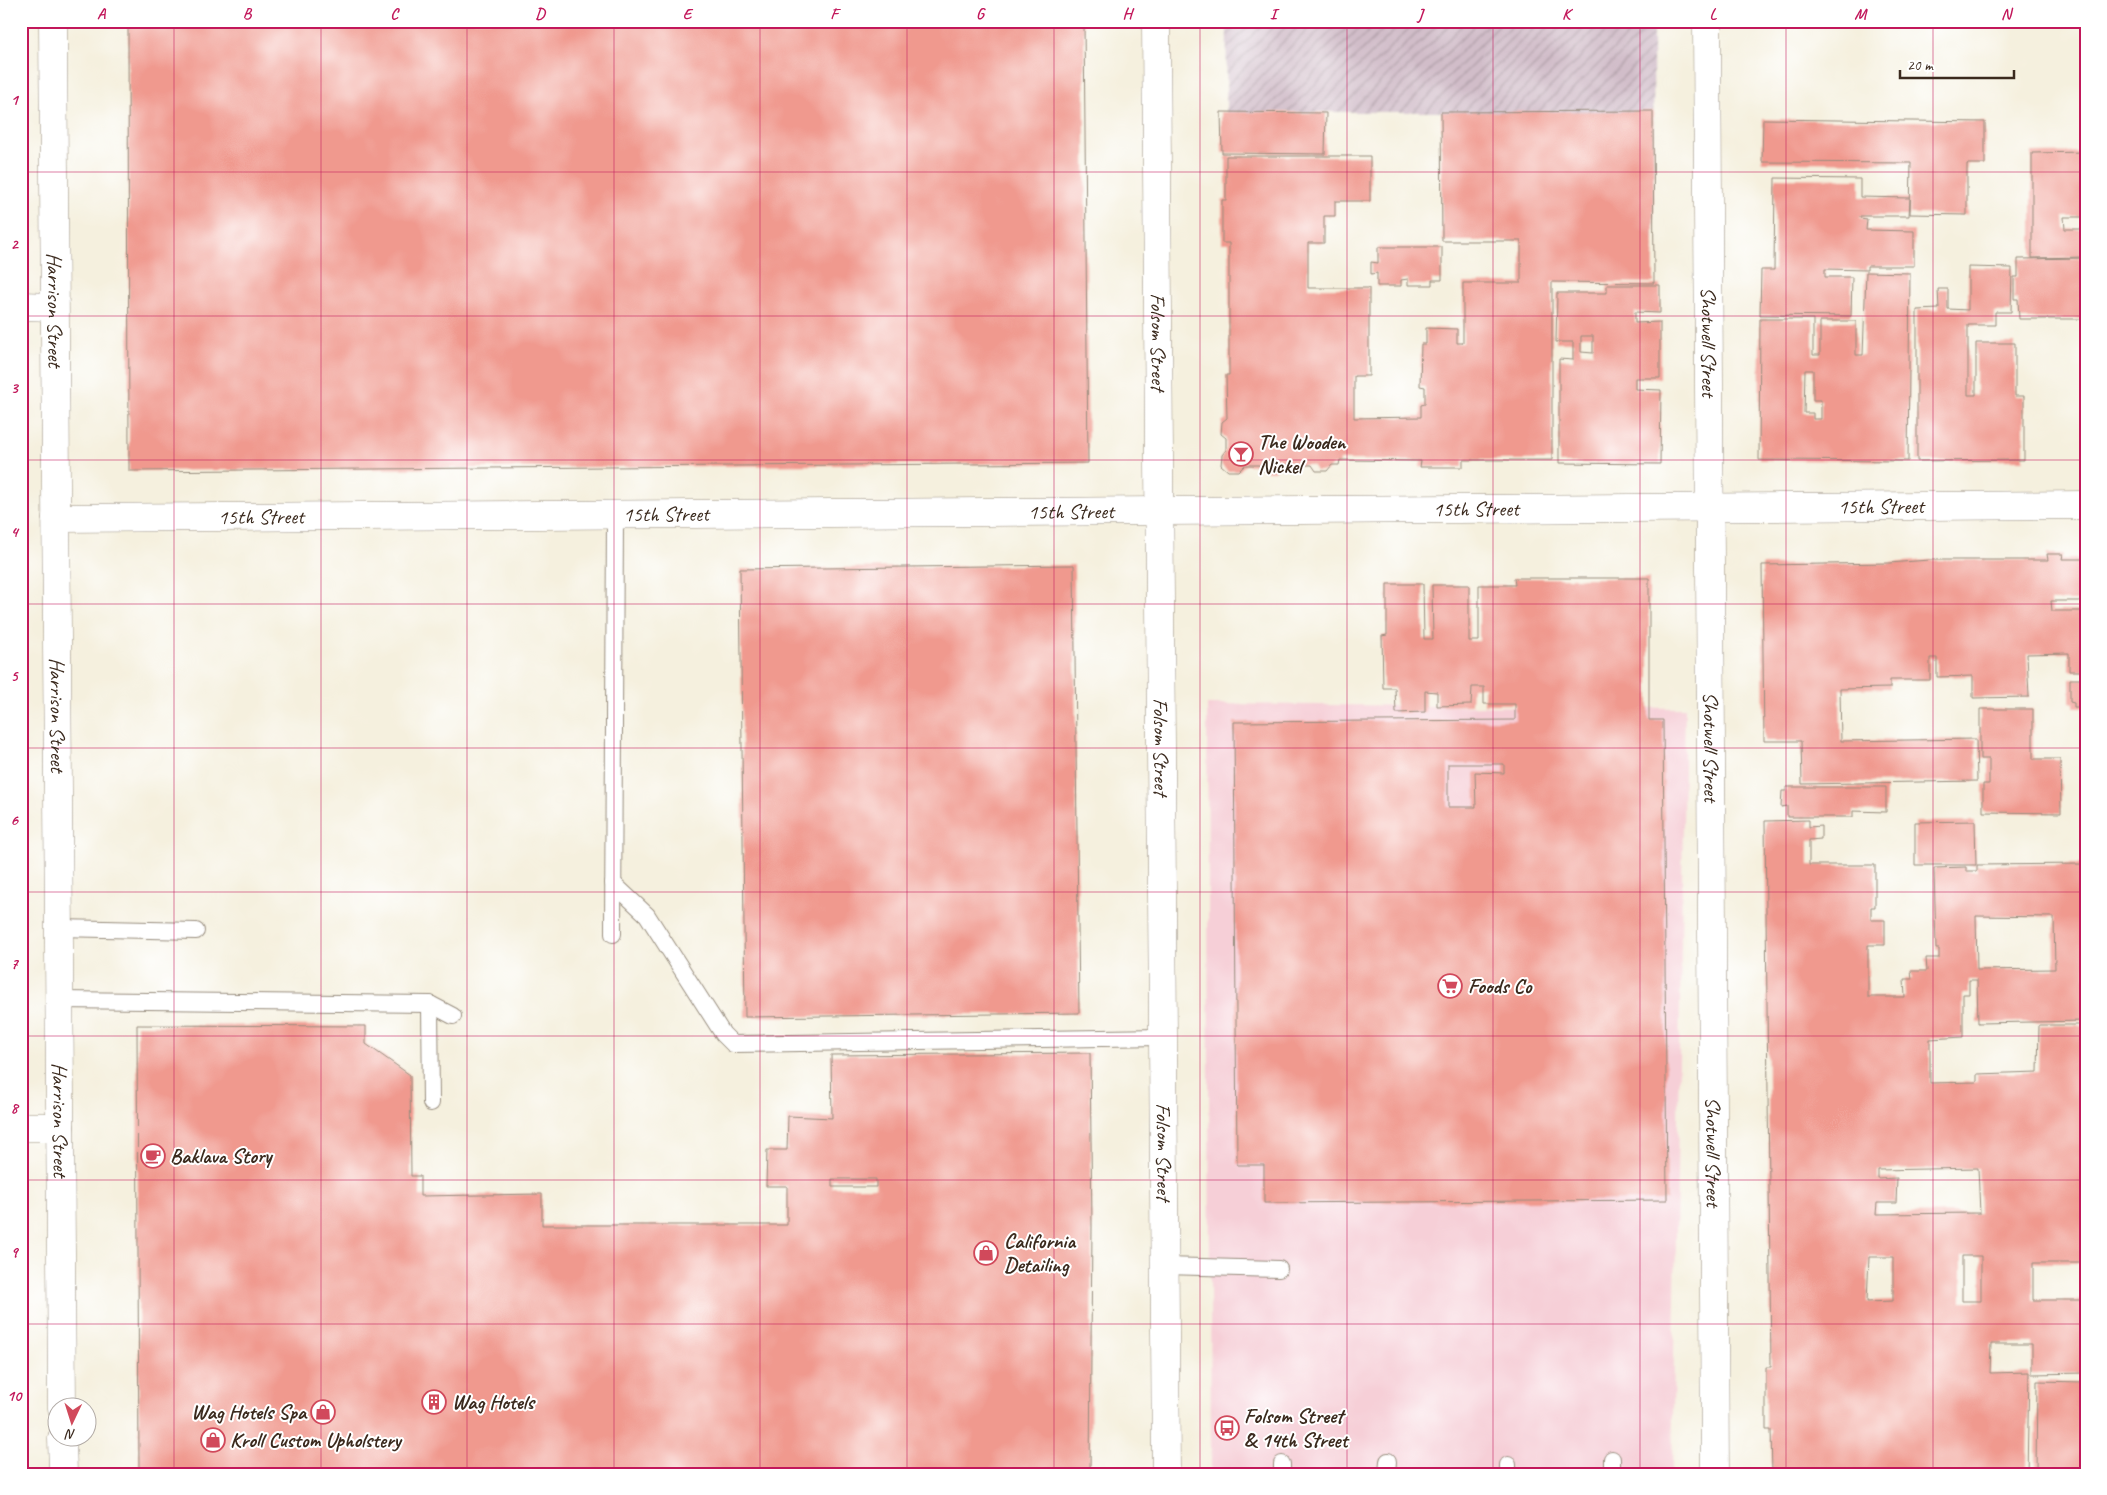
<svg xmlns="http://www.w3.org/2000/svg" width="2107" height="1495" font-family="Caveat,sans-serif">
	<style>
		.built { fill: #f6cfd7 }
		.industrial { fill: url(#industrial-furrows) }
		.building { fill: #f0998e; fill-rule: evenodd }
		.lines { fill: none; stroke-linecap: round; stroke-linejoin: round }
		.lane-casing { stroke: #988d7e; stroke-width: 18 }
		.street-casing { stroke: #988d7e; stroke-width: 29 }
		.secondary-casing { stroke: #988d7e; stroke-width: 29 }
		.path { stroke: #988d7e; stroke-width: 3; stroke-dasharray: 1 4; stroke-linecap: butt }
		.lane { stroke: #fff; stroke-width: 16 }
		.street { stroke: #fff; stroke-width: 28 }
		.secondary { stroke: #fff; stroke-width: 28 }
		.grid { fill: none; stroke: #c2185b; stroke-width: 1; stroke-opacity: 0.55 }
		.labels { text-anchor: middle; stroke-width: 4; stroke-linejoin: round; paint-order: stroke }
		.street-label { font-size: 21px; fill: #3b2a1e; stroke: #fff }
		.poi-label { font-size: 21px; font-weight: bold; fill: #3b2a1e; stroke: #fff; text-anchor: start }
		.neatline { fill: none; stroke: #c2185b; stroke-width: 2 }
		.grid-label { font-size: 16px; text-anchor: middle; font-weight: bold; fill: #c2185b }
	</style>
	<defs>
		<pattern id="industrial-furrows" width="10" height="10" patternUnits="userSpaceOnUse" patternTransform="scale(1.25)"><rect width="10" height="10" fill="#d1bdc9"/><path d="M-1 1l2-2M0 10L10 0M9 11l2-2" fill="none" stroke="#ab9aa3"/></pattern>
	</defs>
	<rect width="100%" height="100%" fill="#fff"/>
	<filter id="ink" filterUnits="userSpaceOnUse"><feTurbulence type="fractalNoise" baseFrequency=".02" numOctaves="2"/><feDisplacementMap in="SourceGraphic" scale="10" xChannelSelector="R" yChannelSelector="G"/><feConvolveMatrix kernelMatrix="1 2 1 2 8 2 1 2 1" color-interpolation-filters="sRGB"/></filter>
	<filter id="wash" filterUnits="userSpaceOnUse"><feTurbulence type="fractalNoise" baseFrequency=".0096" numOctaves="4" result="noise"/><feDisplacementMap in="SourceGraphic" scale="20" xChannelSelector="R" yChannelSelector="G"/><feGaussianBlur stdDeviation="1.12" result="paint"/><feColorMatrix in="noise" values="0 0 0 0 0 0 0 0 0 0 0 0 0 0 0 0 0 1.4 0 .05"/><feComposite in="paint" operator="in"/></filter>
	<g filter="url(#wash)">
		<rect width="100%" height="100%" fill="#f5f0de"/>
		<polygon class="built" points="1207,704 1685,708 1672,1474 1211,1474"/>
		<polygon class="industrial" points="1227,21 1653,21 1654,240 1442,241 1441,112 1226,112"/>
		<g id="blocks">
			<g class="building">
				<polygon points="128,21 1084,21 1088,463 129,471"/>
				<polygon points="1653,111 1654,283 1552,282 1552,460 1463,460 1463,467 1420,467 1421,461 1340,460 1339,465 1332,465 1327,471 1316,471 1312,465 1279,465 1274,471 1263,471 1259,465 1245,465 1239,471 1228,471 1221,465 1222,455 1226,450 1226,438 1221,434 1222,422 1227,418 1226,375 1229,375 1229,243 1222,243 1222,200 1226,200 1226,156 1370,156 1370,201 1335,201 1335,216 1324,216 1324,243 1308,243 1308,288 1369,288 1369,376 1354,376 1354,418 1421,417 1421,405 1425,404 1425,387 1420,386 1421,344 1426,344 1426,328 1457,329 1457,343 1463,343 1463,283 1521,283 1521,241 1442,241 1441,112"/>
				<polygon points="1221,112 1326,113 1325,154 1222,153"/>
				<polygon points="1763,119 1985,122 1985,164 1967,164 1967,215 1910,214 1911,163 1762,162"/>
				<polygon points="2086,152 2086,217 2064,217 2065,229 2086,229 2086,257 2032,258 2032,153"/>
				<polygon points="1775,178 1860,179 1860,197 1910,198 1909,216 1860,216 1860,218 1867,219 1866,230 1914,231 1914,266 1867,266 1867,270 1825,269 1825,277 1852,277 1851,316 1760,315 1761,270 1774,270"/>
				<polygon points="1378,247 1442,247 1442,280 1432,280 1432,285 1408,285 1408,279 1401,280 1401,286 1377,286 1377,273 1371,274 1371,262 1378,263"/>
				<polygon points="2086,258 2086,319 2019,319 2018,299 2014,299 2014,277 2018,277 2018,259"/>
				<polygon points="1968,267 2012,268 2011,312 1995,312 1995,325 1968,325 1968,395 1976,395 1976,343 2015,343 2015,396 2024,396 2024,460 1917,461 1917,310 1939,309 1938,289 1948,289 1948,309 1968,310"/>
				<path d="M1866,272l44,1 -2,188 -149,-1 1,-141h53v36h7v-34h36v34h7zM1805,370h8v30h8v19h-8v-6h-9z"/>
				<path d="M1607,285h53v28l-25,-1v11l25,-1v56h-25v11l26,1 -1,74 -101,-1v-104l14,1v-18h-17l1,-49h50zM1581,336h12v17l-12,-1z"/>
				<polygon points="2047,554 2063,554 2062,559 2086,559 2086,601 2051,601 2052,611 2086,611 2086,671 2069,671 2069,653 2027,654 2029,697 1973,698 1973,676 1937,677 1937,658 1930,658 1930,680 1890,680 1890,688 1840,689 1841,741 1976,739 1977,781 1802,784 1801,741 1764,741 1762,565 1889,563 1929,560 2048,560"/>
				<polygon points="1074,565 1079,1013 745,1017 740,569"/>
				<path d="M1514,578h135v142h14l4,480 -403,3v-38h-27l-3,-443 281,-2v-16h-31v-17h-12l-1,18 -34,1v-14l-12,-1v21l-29,1 -1,-25h-12l-1,-52 5,-1v-51h36l1,55h9l-1,-54h37v56h10v-56h36zM1448,764h56v9l-29,-1 1,35h-28z"/>
				<polygon points="2070,679 2086,679 2086,707 2074,707 2074,703 2070,702"/>
				<polygon points="1980,709 2033,709 2033,759 2060,759 2061,813 1983,812 1983,784 1989,784 1989,759 1980,759"/>
				<polygon points="1786,787 1886,787 1886,812 1853,811 1853,817 1787,817 1787,806 1781,807 1782,791 1786,791"/>
				<path d="M1809,820v7l12,-1v13l-12,1v25h66v42h-4v13h14v25h-17v52h37l-1,-18h8l-1,-8h16l-1,-13h13v-9h-3l-2,-81 32,-1v4h11v-6l109,-1v157l-108,2 -1,-43h-8v14h-6v43l-33,2v44l47,-1v-8l61,-2 1,-47h47v238h-53v37h53v73l-54,1v-30h-41l-1,29 39,-1 -2,102h-255l-1,-44h-5v-63h5l-6,-546zM1976,916l78,1 1,52 -78,1zM1978,1168l2,45 -104,1 1,-11h19l1,-25 -19,1v-9zM1962,1256h19v45h-19zM1869,1257h24v44l-26,1z"/>
				<polygon points="1975,821 1976,865 1915,865 1915,822"/>
				<path d="M137,1025l229,1v18l44,31 1,101h9v20l122,-2v31h245v-39h-21l1,-36h20l1,-34 44,2 -1,-63 259,-2 2,173 -2,248h-951zM832,1179h44v8h-44z"/>
				<polygon points="2037,1381 2084,1382 2085,1474 2036,1474"/>
			</g>
		</g>
	</g>
	<g filter="url(#ink)">
		<use href="#blocks" fill-opacity="0" stroke="#988d7e" stroke-width="1"/>
		<g class="lines">
			<g class="lane-casing">
				<g id="lane">
					<polyline points="613,883 647,915 723,1034 733,1044 1163,1037"/>
					<polyline points="58,928 196,931"/>
					<polyline points="613,934 615,514"/>
					<polyline points="58,1000 430,1004 453,1016"/>
					<polyline points="430,1004 431,1103"/>
					<polyline points="1164,1266 1279,1269"/>
					<polyline points="1282,1474 1282,1464"/>
					<polyline points="1387,1474 1388,1461"/>
					<polyline points="1508,1474 1508,1465"/>
					<polyline points="1612,1474 1612,1459"/>
				</g>
			</g>
			<g class="street-casing">
				<g id="street">
					<path id="s1" d="M1707,21l8,1453"/>
					<polyline points="21,306 54,307"/>
					<path id="s2" d="M56,518l2030,-13"/>
					<polyline points="21,1127 60,1127"/>
				</g>
			</g>
			<g class="secondary-casing">
				<g id="secondary">
					<path id="s3" d="M53,21l9,1387"/>
					<path id="s4" d="M1156,21l10,1453"/>
					<polyline points="62,1438 63,1474"/>
				</g>
			</g>
			<polyline class="path" points="1226,1474 1226,1473"/>
			<use href="#lane" class="lane"/>
			<use href="#street" class="street"/>
			<use href="#secondary" class="secondary"/>
		</g>
	</g>
	<path class="grid" d="M174,21v1453M321,21v1453M467,21v1453M614,21v1453M760,21v1453M907,21v1453M1054,21v1453M1200,21v1453M1347,21v1453M1493,21v1453M1640,21v1453M1786,21v1453M1933,21v1453M21,172h2065M21,316h2065M21,460h2065M21,604h2065M21,748h2065M21,892h2065M21,1036h2065M21,1180h2065M21,1324h2065"/>
	<defs>
		<g id="bar-ring" transform="scale(1.25)"><circle r="9.5" fill="#fff" stroke="#d1495b" stroke-width="1.5"/><path d="M-6-5H6L.8 .8V4.5H3.5V6h-7V4.5H-.8V.8Z" fill="#d1495b"/></g>
		<g id="supermarket-ring" transform="scale(1.25)"><circle r="9.5" fill="#fff" stroke="#d1495b" stroke-width="1.5"/><path d="M-6-5.5h2.5l.6 2H6L4.5 2H-2.5L-4.4-4H-6ZM-1.5 3.2a1.3 1.3 0 1 0 .1 0ZM3 3.2a1.3 1.3 0 1 0 .1 0Z" fill="#d1495b"/></g>
		<g id="cafe-ring" transform="scale(1.25)"><circle r="9.5" fill="#fff" stroke="#d1495b" stroke-width="1.5"/><path d="M-5.5-4.5H6V0H3Q3 3.5 0 3.5H-2.5Q-5.5 3.5-5.5 0ZM3-3.2v2h1.7v-2ZM-6 4.5H4V6H-6Z" fill="#d1495b"/></g>
		<g id="shop-ring" transform="scale(1.25)"><circle r="9.5" fill="#fff" stroke="#d1495b" stroke-width="1.5"/><path d="M-5-2.5h2.3a2.7 3.5 0 0 1 5.4 0H5L5.5 6h-11ZM-1.5-2.5h3a1.5 2.3 0 0 0-3 0Z" fill="#d1495b"/></g>
		<g id="building-ring" transform="scale(1.25)"><circle r="9.5" fill="#fff" stroke="#d1495b" stroke-width="1.5"/><path d="M-4-6H4V6H1V3H-1V6H-4ZM-2.5-4.3h1.7v1.8h-1.7ZM.8-4.3h1.7v1.8H.8ZM-2.5-1h1.7V.8h-1.7ZM.8-1h1.7V.8H.8Z" fill="#d1495b"/></g>
		<g id="bus-ring" transform="scale(1.25)"><circle r="9.5" fill="#fff" stroke="#d1495b" stroke-width="1.5"/><path d="M-5-6H5V4H4V6H2V4H-2V6H-4V4H-5ZM-3.5-4V0h7V-4ZM-3.5 1.2v1.5H-2V1.2ZM2 1.2v1.5H3.5V1.2Z" fill="#d1495b"/></g>
	</defs>
	<g fill-rule="evenodd">
		<use href="#bar-ring" x="1241" y="454"/>
		<use href="#supermarket-ring" x="1450" y="986"/>
		<use href="#cafe-ring" x="153" y="1156"/>
		<use href="#shop-ring" x="986" y="1253"/>
		<use href="#building-ring" x="434" y="1402"/>
		<use href="#shop-ring" x="323" y="1412"/>
		<use href="#bus-ring" x="1227" y="1428"/>
		<use href="#shop-ring" x="213" y="1440"/>
	</g>
	<g class="labels">
		<g class="street-label">
			<text dy="7" stroke="none"><textPath href="#s3" startOffset="289">Harrison Street</textPath></text>
			<text dy="7" stroke="none"><textPath href="#s4" startOffset="321">Folsom Street</textPath></text>
			<text dy="7" stroke="none"><textPath href="#s1" startOffset="321">Shotwell Street</textPath></text>
			<text dy="7" stroke="none"><textPath href="#s2" startOffset="1825">15th Street</textPath></text>
			<text dy="7" stroke="none"><textPath href="#s2" startOffset="1420">15th Street</textPath></text>
			<text dy="7" stroke="none"><textPath href="#s2" startOffset="1015">15th Street</textPath></text>
			<text dy="7" stroke="none"><textPath href="#s2" startOffset="610">15th Street</textPath></text>
			<text dy="7" stroke="none"><textPath href="#s2" startOffset="205">15th Street</textPath></text>
			<text dy="7" stroke="none"><textPath href="#s3" startOffset="694">Harrison Street</textPath></text>
			<text dy="7" stroke="none"><textPath href="#s4" startOffset="726">Folsom Street</textPath></text>
			<text dy="7" stroke="none"><textPath href="#s1" startOffset="726">Shotwell Street</textPath></text>
			<text dy="7" stroke="none"><textPath href="#s3" startOffset="1099">Harrison Street</textPath></text>
			<text dy="7" stroke="none"><textPath href="#s4" startOffset="1131">Folsom Street</textPath></text>
			<text dy="7" stroke="none"><textPath href="#s1" startOffset="1131">Shotwell Street</textPath></text>
		</g>
		<g class="poi-label">
			<text x="1258" y="449">The Wooden<tspan x="1258" dy="24">Nickel</tspan></text>
			<text x="1468" y="993">Foods Co</text>
			<text x="170" y="1163">Baklava Story</text>
			<text x="1004" y="1248">California<tspan x="1004" dy="24">Detailing</tspan></text>
			<text x="452" y="1409">Wag Hotels</text>
			<text x="306" y="1419" text-anchor="end">Wag Hotels Spa</text>
			<text x="1244" y="1423">Folsom Street<tspan x="1244" dy="24">&amp; 14th Street</tspan></text>
			<text x="230" y="1447">Kroll Custom Upholstery</text>
		</g>
	</g>
	<rect width="2107" height="1495" fill="none" stroke="#fff" stroke-width="55"/>
	<g transform="translate(72 1422) rotate(184)"><circle r="24" fill="#ffffff" stroke="#b1aaa5"/>
	<path d="M0-4L9 19L0 12L-9 19Z" fill="#d1495b"/>
	<text y="-8" font-size="14" font-weight="bold" text-anchor="middle" fill="#3b2a1e">N</text>
	</g>
	<path d="M1900 70v8h114v-8" fill="none" stroke="#3b2a1e" stroke-width="2.5"/>
	<text x="1907" y="70" font-size="15" fill="#3b2a1e" stroke="#ffffff" stroke-width="4" paint-order="stroke">20 m</text>
	<rect x="28" y="28" width="2052" height="1440" class="neatline"/>
	<g class="grid-label">
		<text x="101" y="19">A</text>
		<text x="247" y="19">B</text>
		<text x="394" y="19">C</text>
		<text x="540" y="19">D</text>
		<text x="687" y="19">E</text>
		<text x="834" y="19">F</text>
		<text x="980" y="19">G</text>
		<text x="1127" y="19">H</text>
		<text x="1273" y="19">I</text>
		<text x="1420" y="19">J</text>
		<text x="1566" y="19">K</text>
		<text x="1713" y="19">L</text>
		<text x="1860" y="19">M</text>
		<text x="2006" y="19">N</text>
		<text x="14" y="105">1</text>
		<text x="14" y="249">2</text>
		<text x="14" y="393">3</text>
		<text x="14" y="537">4</text>
		<text x="14" y="681">5</text>
		<text x="14" y="825">6</text>
		<text x="14" y="969">7</text>
		<text x="14" y="1113">8</text>
		<text x="14" y="1257">9</text>
		<text x="14" y="1401">10</text>
	</g>
</svg>
